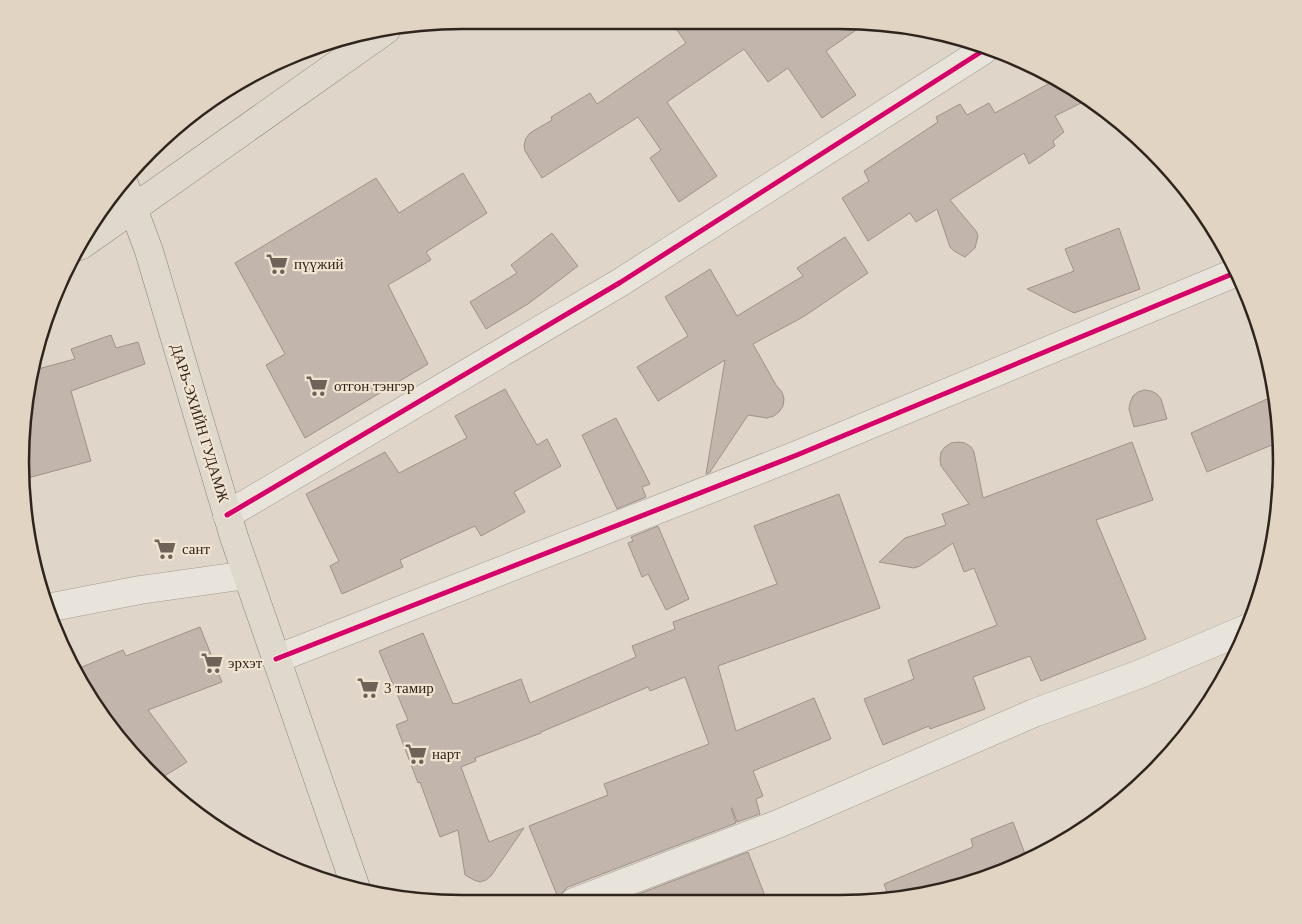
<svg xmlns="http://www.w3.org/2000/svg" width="1302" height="924" font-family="'Times New Roman',serif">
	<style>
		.building { fill: #c2b5ab; stroke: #9e928a }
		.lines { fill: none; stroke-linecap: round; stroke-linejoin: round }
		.minor-casing { stroke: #a49c93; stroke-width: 29 }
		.major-casing { stroke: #89827a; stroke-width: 29 }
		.minor { stroke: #e8e3db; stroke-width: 28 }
		.major { stroke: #dfd8cc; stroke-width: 28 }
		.cycleway-casing { stroke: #f0e3d0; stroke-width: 8 }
		.cycleway { stroke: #d6006c; stroke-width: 5 }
		.labels { text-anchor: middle; stroke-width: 4.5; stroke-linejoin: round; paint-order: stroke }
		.poi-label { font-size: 15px; fill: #30251d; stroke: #f0e3d0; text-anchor: start }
		.street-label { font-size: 15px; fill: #30251d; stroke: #f0e3d0 }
		.rim { fill: none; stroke: #30251d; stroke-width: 2.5 }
	</style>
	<rect width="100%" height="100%" fill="#dfd6c9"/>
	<g class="building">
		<polygon points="670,20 840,20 866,23 826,51 856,95 822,118 788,68 768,82 744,49 667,102 717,176 679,202 650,158 661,150 638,117 542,178 525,151 524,145 526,138 530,133 552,120 551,117 590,93 597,104 686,43"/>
		<polygon points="1059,78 1087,100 1055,116 1064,132 1053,141 1055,146 1029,164 1024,153 950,200 976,231 978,236 975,248 965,257 954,251 950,247 937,209 916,222 910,213 868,241 842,198 869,181 864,171 938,122 936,117 960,104 967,115 989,103 995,113"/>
		<polygon points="463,173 487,213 426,252 431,260 388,285 428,364 305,438 266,365 285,354 235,263 376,178 399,213"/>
		<polygon points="1119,228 1140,289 1074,313 1027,289 1074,271 1065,249"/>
		<polygon points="552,233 578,266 528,304 486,329 470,302 517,273 511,265"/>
		<polygon points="845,237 868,273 803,317 753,344 776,385 782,392 784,399 783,406 779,412 774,416 767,418 748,415 710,472 706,474 725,360 658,401 637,367 688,336 665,297 710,269 737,316 803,276 797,268"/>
		<polygon points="111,335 116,348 138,342 145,364 71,391 91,461 24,479 24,404 34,370 75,359 71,349"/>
		<polygon points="505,389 537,445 547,439 561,466 514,492 525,512 481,536 475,526 400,560 403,567 342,594 330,566 339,561 306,494 385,452 399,473 467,438 455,416"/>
		<polygon points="1144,390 1151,391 1157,394 1161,399 1167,419 1134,427 1129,409 1130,403 1133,396 1138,392"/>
		<polygon points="1276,395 1278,405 1279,442 1207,472 1191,433"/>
		<polygon points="616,418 650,484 642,487 646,497 617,509 582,435"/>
		<polygon points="958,442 965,443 971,447 974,452 983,498 1132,442 1153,500 1096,520 1146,639 1041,681 1030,656 973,677 985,709 930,729 929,726 883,745 864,699 914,679 908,660 997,625 974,568 964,572 953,543 920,566 914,568 879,562 905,538 946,525 942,514 969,504 941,466 940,459 941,452 945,447 951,443"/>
		<polygon points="839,494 880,608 718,666 736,731 814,698 831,739 753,771 763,796 756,799 760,814 737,822 732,808 731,808 736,823 568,887 562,893 559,900 529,826 608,795 604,784 709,744 685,677 650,691 648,687 541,732 541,733 475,758 476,761 461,767 489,842 524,828 491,876 486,880 480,882 474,880 465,875 458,830 440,837 420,782 418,783 396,725 408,720 379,651 423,633 453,704 455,703 456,704 521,679 530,703 636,657 632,646 675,629 673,622 777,584 754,526"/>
		<polygon points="658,526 689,599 666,610 648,574 642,577 628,543 633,541 631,537"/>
		<polygon points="200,627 222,682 148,710 187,762 158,780 130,753 77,669 123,650 126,656"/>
		<polygon points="1013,822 1027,859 1016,866 998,873 898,900 890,900 884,884 973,847 971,839"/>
		<polygon points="748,852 767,901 618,902"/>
	</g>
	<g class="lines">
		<g class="minor-casing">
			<g id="minor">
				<polyline points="227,515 621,282 984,50"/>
				<polyline points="47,608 140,590 247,575"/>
				<polyline points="276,659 797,455 1237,272"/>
				<polyline points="574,902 778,824 1034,713 1140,674 1248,628"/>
			</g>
		</g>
		<g class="major-casing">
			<g id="major">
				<polyline points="123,181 149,251 234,537 357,891"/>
				<polyline points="80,246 386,30"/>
			</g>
		</g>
		<use href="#minor" class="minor"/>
		<use href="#major" class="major"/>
		<g class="cycleway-casing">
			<g id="cycleway">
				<polyline points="227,515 621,282 984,50"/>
				<polyline points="276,659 797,455 1237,272"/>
			</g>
		</g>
		<use href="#cycleway" class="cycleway"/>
	</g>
	<defs>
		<g id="supermarket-bare" transform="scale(1.725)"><path d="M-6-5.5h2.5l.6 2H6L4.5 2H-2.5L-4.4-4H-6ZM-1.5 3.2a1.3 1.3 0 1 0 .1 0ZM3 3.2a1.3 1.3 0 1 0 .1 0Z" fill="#6d6359" stroke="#f0e3d0" stroke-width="2.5" paint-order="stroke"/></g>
	</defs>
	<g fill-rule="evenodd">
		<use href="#supermarket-bare" x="277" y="264"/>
		<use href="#supermarket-bare" x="317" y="386"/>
		<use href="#supermarket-bare" x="165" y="549"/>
		<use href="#supermarket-bare" x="212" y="663"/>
		<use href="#supermarket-bare" x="368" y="688"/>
		<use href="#supermarket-bare" x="416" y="754"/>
	</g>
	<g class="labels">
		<g class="poi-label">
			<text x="294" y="269">пүүжий</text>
			<text x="334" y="391">отгон тэнгэр</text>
			<text x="182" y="554">сант</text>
			<text x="228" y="668">эрхэт</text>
			<text x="384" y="693">3 тамир</text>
			<text x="432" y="759">нарт</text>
		</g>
		<g class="street-label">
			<text transform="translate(200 423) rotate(73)" y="5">ДАРЬ-ЭХИЙН ГУДАМЖ</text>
		</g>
	</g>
	<path d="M0 0H1302V924H0ZM462 29H840A433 433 0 0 1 1273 462V462A433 433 0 0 1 840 895H462A433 433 0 0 1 29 462V462A433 433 0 0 1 462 29Z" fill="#e1d4c2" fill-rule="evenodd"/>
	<path class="rim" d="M462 29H840A433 433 0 0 1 1273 462V462A433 433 0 0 1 840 895H462A433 433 0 0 1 29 462V462A433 433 0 0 1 462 29Z"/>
</svg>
